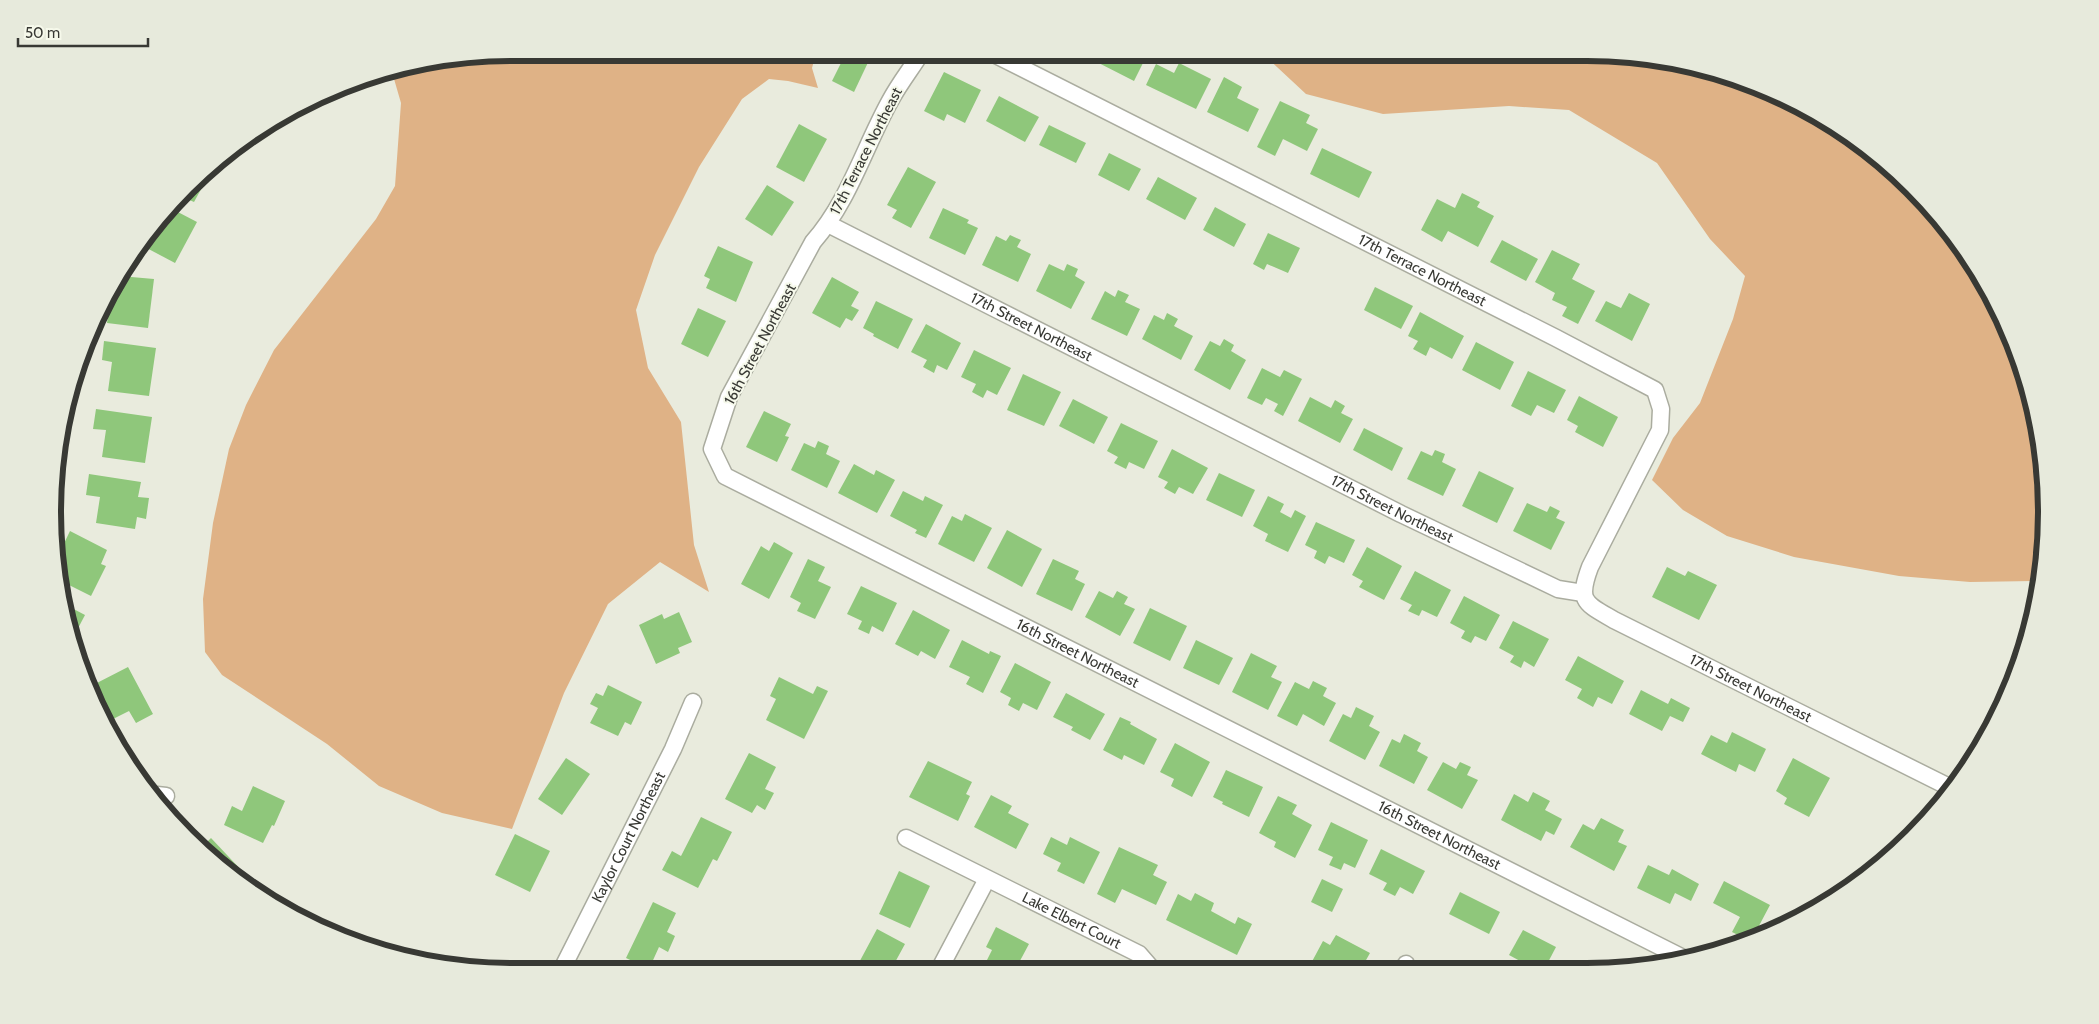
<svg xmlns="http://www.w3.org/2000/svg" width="2099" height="1024" font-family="Cabin,sans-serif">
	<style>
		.green { fill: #dfb286 }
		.building { fill: #8fc77b }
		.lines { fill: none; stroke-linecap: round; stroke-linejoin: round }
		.minor-casing { stroke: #aaac9f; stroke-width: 19 }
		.minor { stroke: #fff; stroke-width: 16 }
		.labels { text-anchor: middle; stroke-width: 4; stroke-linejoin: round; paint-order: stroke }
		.street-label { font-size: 15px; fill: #383934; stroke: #f6f9eb }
		.rim { fill: none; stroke: #383934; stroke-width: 6 }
	</style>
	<rect width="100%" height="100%" fill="#e9ebdd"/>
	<g class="green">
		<polygon points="512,53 816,53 812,68 818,88 788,81 769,79 742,99 699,167 655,255 636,310 648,368 681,422 694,545 709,592 660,562 608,604 564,693 512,829 442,813 379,786 327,744 222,675 205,652 203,599 213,523 229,449 246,405 274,350 376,219 395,186 401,103 392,72"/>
		<polygon points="1262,53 1587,53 1677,61 1763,88 1843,130 1912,187 1969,257 2012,336 2038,423 2046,512 2040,581 1970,582 1899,576 1794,557 1727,536 1683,510 1652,480 1673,438 1700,403 1733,319 1745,276 1710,239 1657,163 1569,110 1509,106 1383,114 1306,94"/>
	</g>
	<g class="building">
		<polygon points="846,53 872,54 854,92 832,81"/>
		<polygon points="1087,53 1138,53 1135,57 1144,61 1134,81 1085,56"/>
		<polygon points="1179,63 1211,79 1196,109 1146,85 1156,64 1174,73"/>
		<polygon points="944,72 981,90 965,123 947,114 944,121 924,111"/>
		<polygon points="1224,77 1242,87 1237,98 1259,109 1248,132 1207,112"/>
		<polygon points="999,96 1039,117 1025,142 986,121"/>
		<polygon points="1280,101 1310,115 1306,123 1318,129 1307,151 1283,139 1275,156 1257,147"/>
		<polygon points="799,124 827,139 804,182 776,167"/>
		<polygon points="1049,125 1086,143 1076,163 1039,145"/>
		<polygon points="1322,148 1372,172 1359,198 1310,174"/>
		<polygon points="1109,153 1141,169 1129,191 1098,175"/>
		<polygon points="908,167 936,182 911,228 892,218 897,210 887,205"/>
		<polygon points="211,171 194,202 185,198 210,171"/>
		<polygon points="1158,177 1197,198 1185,220 1146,199"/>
		<polygon points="767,185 794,202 772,236 745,219"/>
		<polygon points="1462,193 1480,202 1477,207 1494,216 1478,247 1448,231 1442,242 1421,230 1437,199 1455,208"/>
		<polygon points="1215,207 1246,224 1234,247 1203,230"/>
		<polygon points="943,208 969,220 967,223 978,228 965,255 929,238"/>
		<polygon points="174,210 197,222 175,263 141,245"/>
		<polygon points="1268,233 1300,248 1288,273 1267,264 1264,270 1253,264"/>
		<polygon points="1010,235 1021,240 1017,247 1031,254 1018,282 982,265 996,236 1006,241"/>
		<polygon points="1502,240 1538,259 1526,281 1490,262"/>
		<polygon points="718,246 753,262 736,302 706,288 710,279 704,276"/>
		<polygon points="1552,250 1580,264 1572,279 1595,291 1578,324 1562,316 1567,307 1552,300 1555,293 1535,282"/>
		<polygon points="1049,264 1064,271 1067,264 1078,269 1075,276 1085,282 1071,309 1036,291"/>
		<polygon points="120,276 154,279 148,328 107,323 112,290"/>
		<polygon points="832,277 859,292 851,306 859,310 852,321 846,318 840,328 812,313"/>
		<polygon points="1375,287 1413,306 1401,329 1364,310"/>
		<polygon points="1118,290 1129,295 1125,302 1140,309 1127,336 1091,319 1105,291 1115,297"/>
		<polygon points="1629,293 1650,304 1632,341 1595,321 1606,301 1621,308"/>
		<polygon points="876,301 913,319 898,349 873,336 874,334 863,328"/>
		<polygon points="698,308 726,321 708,357 681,344"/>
		<polygon points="1420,312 1464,336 1452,359 1430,347 1426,356 1413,349 1418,341 1408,336"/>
		<polygon points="1167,313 1178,319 1174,326 1193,336 1181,360 1142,339 1154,315 1164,320"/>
		<polygon points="926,324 961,343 947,370 937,365 934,373 923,367 927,360 911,352"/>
		<polygon points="1224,339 1234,345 1231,351 1246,360 1230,390 1194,370 1210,341 1220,346"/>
		<polygon points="104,341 156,348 149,396 108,391 112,362 102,360"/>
		<polygon points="1476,342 1514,362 1500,390 1462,370"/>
		<polygon points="974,350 1011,368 997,395 987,390 983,398 972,392 976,384 961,377"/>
		<polygon points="1262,368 1280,377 1284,370 1302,379 1283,416 1274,411 1278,404 1266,398 1262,405 1247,398"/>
		<polygon points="1528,371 1566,390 1554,413 1537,405 1531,416 1511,406"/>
		<polygon points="1023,374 1061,392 1044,426 1007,410"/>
		<polygon points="1579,396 1618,417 1603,447 1575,432 1578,426 1567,420"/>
		<polygon points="1310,397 1331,408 1335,400 1345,406 1341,413 1353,419 1340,443 1298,421"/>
		<polygon points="1073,399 1108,417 1094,444 1059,426"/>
		<polygon points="96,409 152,417 145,463 102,457 106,430 93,429"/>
		<polygon points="764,411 791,424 785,436 789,437 777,462 746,447"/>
		<polygon points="1121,423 1158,441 1144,469 1129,462 1126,469 1114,463 1118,457 1107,451"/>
		<polygon points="1364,428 1403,448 1392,471 1353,450"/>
		<polygon points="818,441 829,446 826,454 840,461 827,488 791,470 804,443 815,448"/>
		<polygon points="1172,449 1208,468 1193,494 1179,487 1175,494 1164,488 1168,482 1158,477"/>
		<polygon points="1435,450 1445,454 1442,462 1456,469 1443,496 1407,479 1421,451 1432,456"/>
		<polygon points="854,464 874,475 876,470 895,480 877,513 838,493"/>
		<polygon points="1479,471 1514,488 1497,523 1462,506"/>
		<polygon points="1219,473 1255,490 1242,517 1206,500"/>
		<polygon points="89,474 141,482 138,497 149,498 146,519 137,517 135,529 96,523 100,497 86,495"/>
		<polygon points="903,491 923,501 925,496 943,505 926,538 915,533 917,530 890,516"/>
		<polygon points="1268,496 1284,504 1280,512 1291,518 1295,510 1306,516 1288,552 1265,541 1268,534 1253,526"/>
		<polygon points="1527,503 1547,512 1550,506 1560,511 1556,518 1565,522 1551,550 1513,531"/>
		<polygon points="965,514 992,528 974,562 938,544 952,516 962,521"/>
		<polygon points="1316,522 1355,540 1344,563 1329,556 1325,564 1314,558 1317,551 1305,545"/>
		<polygon points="1007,530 1042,549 1022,587 987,568"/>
		<polygon points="70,531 107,550 101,564 106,566 91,596 59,580 56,572 57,558"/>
		<polygon points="774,542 793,553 769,599 741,584 761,546 769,551"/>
		<polygon points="1367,547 1402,566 1384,600 1359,587 1363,581 1352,575"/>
		<polygon points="808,559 825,567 818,581 831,587 815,619 797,611 801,603 790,597"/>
		<polygon points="1053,559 1079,571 1075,579 1085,584 1072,611 1036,594"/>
		<polygon points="1667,567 1685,576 1688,571 1717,585 1699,620 1652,597"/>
		<polygon points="1415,571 1451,590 1437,617 1422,610 1419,616 1408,611 1412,605 1400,599"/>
		<polygon points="861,586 897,603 883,632 872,626 869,634 858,629 862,621 847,614"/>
		<polygon points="1099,591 1113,598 1117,591 1128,597 1124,604 1135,609 1120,636 1085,617"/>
		<polygon points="1464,596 1500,615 1486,641 1475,636 1471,643 1461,638 1465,631 1450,623"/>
		<polygon points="66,605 85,615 75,634"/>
		<polygon points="1150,608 1187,626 1170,661 1133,643"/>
		<polygon points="913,610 950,630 935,659 921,651 918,656 895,644"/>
		<polygon points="679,612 692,642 678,648 680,653 656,664 639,625 662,614 664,619"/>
		<polygon points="1513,621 1549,639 1534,667 1524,661 1521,668 1510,662 1514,656 1499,648"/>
		<polygon points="962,640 989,654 990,651 1001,656 983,693 966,684 970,677 949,667"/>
		<polygon points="1196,640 1233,658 1219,685 1183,668"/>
		<polygon points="1251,653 1277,666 1271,677 1282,682 1268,710 1232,692"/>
		<polygon points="1578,656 1624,681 1612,704 1598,697 1593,707 1577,698 1582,689 1565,680"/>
		<polygon points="1015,663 1051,682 1037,710 1023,703 1019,711 1008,705 1011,698 1000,692"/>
		<polygon points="128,667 153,714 136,723 129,711 105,723 100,714 91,686"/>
		<polygon points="779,677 813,694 817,686 828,691 804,739 766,720 776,699 770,696"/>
		<polygon points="1313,681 1327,688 1323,696 1336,703 1324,726 1303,714 1297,726 1277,716 1295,682 1309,689"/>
		<polygon points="608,685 642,702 631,725 625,722 618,736 590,723 598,708 590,704 596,693 603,696"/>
		<polygon points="1641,690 1668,704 1671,698 1690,708 1683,722 1670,716 1662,731 1629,714"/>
		<polygon points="1066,693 1105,714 1090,740 1071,730 1073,727 1053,717"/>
		<polygon points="1356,707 1374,716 1369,726 1380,732 1365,760 1329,741 1343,714 1351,718"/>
		<polygon points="1120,717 1131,722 1130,724 1157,739 1144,765 1124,755 1122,760 1103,750"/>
		<polygon points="1732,732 1766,749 1755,772 1739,764 1736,772 1701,754 1711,735 1727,743"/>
		<polygon points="1404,734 1421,743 1417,751 1428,757 1414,784 1379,766 1392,739 1400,743"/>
		<polygon points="1175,743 1210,762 1192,797 1171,786 1174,779 1160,772"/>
		<polygon points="749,753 776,767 765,789 774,793 765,810 757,805 752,813 725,799"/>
		<polygon points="566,758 590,774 562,815 538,799"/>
		<polygon points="1793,758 1830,778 1809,817 1784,804 1787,798 1776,791"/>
		<polygon points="928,761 972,782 966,794 970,796 958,821 909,797"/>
		<polygon points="1443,762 1456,769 1460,762 1471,767 1467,775 1478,780 1462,809 1427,790"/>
		<polygon points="1226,770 1263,787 1249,817 1222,804 1223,802 1213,797"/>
		<polygon points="253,786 285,801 274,826 272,825 263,843 224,825 232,806 242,811"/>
		<polygon points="1533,792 1550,801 1545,810 1562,819 1554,835 1546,831 1541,841 1501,820 1514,794 1528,802"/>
		<polygon points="991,795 1012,806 1008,813 1029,824 1016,849 974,827"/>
		<polygon points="1278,796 1297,805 1292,814 1312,825 1295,858 1274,847 1276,842 1259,833"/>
		<polygon points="701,817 732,832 717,861 713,859 698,888 662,870 672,851 681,856"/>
		<polygon points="1601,818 1624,830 1618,842 1627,846 1614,871 1570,847 1583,824 1594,830"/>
		<polygon points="1331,822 1368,840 1355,868 1344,863 1341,870 1329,865 1333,857 1318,850"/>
		<polygon points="515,834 550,851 530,892 495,875"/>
		<polygon points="1051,837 1067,845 1070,837 1100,852 1084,884 1057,871 1061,863 1043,854"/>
		<polygon points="211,838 243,872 237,878 201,848"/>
		<polygon points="1119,847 1158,865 1153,875 1167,882 1156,905 1122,889 1115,903 1097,894"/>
		<polygon points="1381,849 1425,871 1413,894 1400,887 1395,896 1383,890 1387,883 1369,874"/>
		<polygon points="1648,865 1669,875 1672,869 1699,884 1691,901 1675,893 1670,904 1637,888"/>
		<polygon points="899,871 930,886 910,928 879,914"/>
		<polygon points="1322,879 1343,889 1332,912 1311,902"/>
		<polygon points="1724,881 1770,905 1752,939 1748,940 1732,932 1740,917 1713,903"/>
		<polygon points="1460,892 1500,912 1489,934 1449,914"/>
		<polygon points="1195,893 1214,903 1211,911 1235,924 1238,917 1252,924 1237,955 1166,920 1178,894 1191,901"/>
		<polygon points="653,902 676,913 667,932 675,936 668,952 659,947 649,969 626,958"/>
		<polygon points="996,927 1029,944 1015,970 991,970 984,966 992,950 986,947"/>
		<polygon points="877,929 905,944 893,966 889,964 886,970 855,970"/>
		<polygon points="1523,930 1556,947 1545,968 1533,968 1509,955"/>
		<polygon points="1336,935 1370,953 1361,969 1356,969 1345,963 1342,969 1308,969 1323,941 1330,945"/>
		<polygon points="1089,963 1102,969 1085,969"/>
	</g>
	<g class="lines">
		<g class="minor-casing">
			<g id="minor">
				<path id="s1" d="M921,53c-10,16 -22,31 -31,48 -26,47 -41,100 -77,141l-84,155 -17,52 13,27 958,482"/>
				<path id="s2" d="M992,53l564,285 99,52 6,19 -1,21 -70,137c-13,35 -5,36 24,53l339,169"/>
				<path id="s3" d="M828,224l573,290 157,75 25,4"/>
				<polyline points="157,795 166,796"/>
				<path id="s4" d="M906,838l233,116 13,15"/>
				<polyline points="1404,968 1406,964"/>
				<polyline points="939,970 987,879"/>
				<path id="s5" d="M561,971l112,-222 20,-47"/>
			</g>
		</g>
		<use href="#minor" class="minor"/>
	</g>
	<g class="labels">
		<g class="street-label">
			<text transform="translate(866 151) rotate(-63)" y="5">17th Terrace Northeast</text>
			<text dy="5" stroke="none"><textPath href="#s2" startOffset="482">17th Terrace Northeast</textPath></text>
			<text dy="5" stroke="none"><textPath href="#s3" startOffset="228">17th Street Northeast</textPath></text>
			<text transform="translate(760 344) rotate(-62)" y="5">16th Street Northeast</text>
			<text dy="5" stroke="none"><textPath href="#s3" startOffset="632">17th Street Northeast</textPath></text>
			<text dy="5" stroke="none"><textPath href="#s1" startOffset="874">16th Street Northeast</textPath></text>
			<text dy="5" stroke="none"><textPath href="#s2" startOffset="1160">17th Street Northeast</textPath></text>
			<text dy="5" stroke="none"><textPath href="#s1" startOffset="1279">16th Street Northeast</textPath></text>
			<text dy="5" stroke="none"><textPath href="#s5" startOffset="150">Kaylor Court Northeast</textPath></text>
			<text dy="5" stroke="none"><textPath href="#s4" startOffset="185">Lake Elbert Court</textPath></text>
		</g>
	</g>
	<path d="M0 0H2099V1024H0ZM512 61H1587A451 451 0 0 1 2038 512V512A451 451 0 0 1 1587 963H512A451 451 0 0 1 61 512V512A451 451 0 0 1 512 61Z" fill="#e7eadc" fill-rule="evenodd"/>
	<path class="rim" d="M512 61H1587A451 451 0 0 1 2038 512V512A451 451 0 0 1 1587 963H512A451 451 0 0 1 61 512V512A451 451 0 0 1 512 61Z"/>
	<path d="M18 38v8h130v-8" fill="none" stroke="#383934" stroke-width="2.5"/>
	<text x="25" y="38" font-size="15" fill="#383934" stroke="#f6f9eb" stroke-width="4" paint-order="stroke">50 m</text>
</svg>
